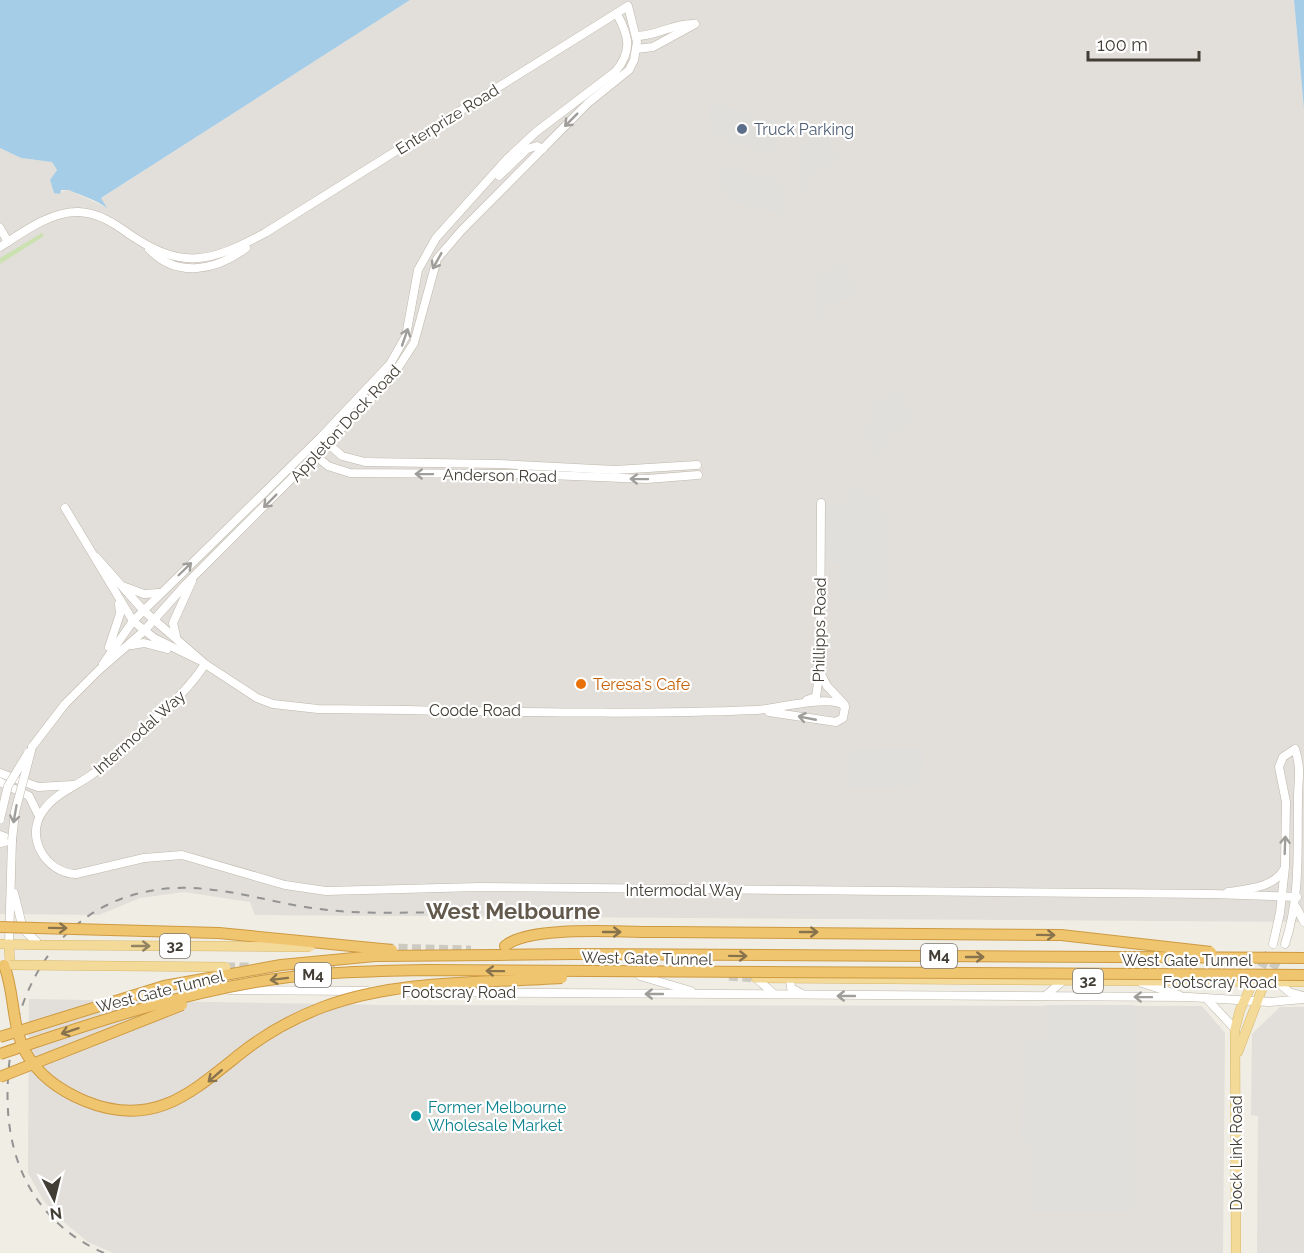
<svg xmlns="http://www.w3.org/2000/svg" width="1304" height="1253" font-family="Raleway,sans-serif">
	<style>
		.industrial { fill: #e2ded9 }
		.green { fill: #cbe1b0 }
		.parking { fill: #e1dfdc }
		.water { fill: #a5cde8 }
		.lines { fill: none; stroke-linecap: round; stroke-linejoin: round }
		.major-tunnel { stroke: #cdcac1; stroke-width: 9; stroke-dasharray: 9 4.5; stroke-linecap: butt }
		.minor-casing { stroke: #beb7ab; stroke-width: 9 }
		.major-casing { stroke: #d7b76b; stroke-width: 10 }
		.highway-casing { stroke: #cd9a41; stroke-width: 12 }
		.minor { stroke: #fff; stroke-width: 8 }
		.major { stroke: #f4da99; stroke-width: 9 }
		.highway { stroke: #f0c570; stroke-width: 10 }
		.rail { stroke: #939393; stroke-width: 2; stroke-dasharray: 8 8; stroke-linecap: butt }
		.minor-bridge-casing { stroke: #beb7ab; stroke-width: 9; stroke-linecap: butt }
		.major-bridge-casing { stroke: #d7b76b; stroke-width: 10; stroke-linecap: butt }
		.highway-bridge-casing { stroke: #cd9a41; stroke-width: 12; stroke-linecap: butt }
		.minor-bridge { stroke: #fff; stroke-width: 8 }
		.major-bridge { stroke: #f4da99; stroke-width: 9 }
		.highway-bridge { stroke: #f0c570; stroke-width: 10 }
		.oneway { stroke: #a09e9a }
		.oneway2 { stroke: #88734d }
		.oneway3 { stroke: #928462 }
		.service-dot { fill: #5c6f8a; stroke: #fff; stroke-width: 2 }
		.food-dot { fill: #e8710a; stroke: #fff; stroke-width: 2 }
		.culture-dot { fill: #0f9aa8; stroke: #fff; stroke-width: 2 }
		.labels { text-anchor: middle; stroke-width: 4.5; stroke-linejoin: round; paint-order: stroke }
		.shield { fill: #fff; stroke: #7b7772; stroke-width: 1.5 }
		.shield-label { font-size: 15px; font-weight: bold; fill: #423d35 }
		.street-label { font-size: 16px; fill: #423d35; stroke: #fff }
		.service-label { font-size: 16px; fill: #4e5e75; stroke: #fff; text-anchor: start }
		.food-label { font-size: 16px; fill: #c56008; stroke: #fff; text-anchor: start }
		.culture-label { font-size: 16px; fill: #0d838f; stroke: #fff; text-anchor: start }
		.district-label { font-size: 22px; font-weight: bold; fill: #635a4d; stroke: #fff }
	</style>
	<rect width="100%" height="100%" fill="#f0ede4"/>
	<g class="industrial">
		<polygon points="410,0 1294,0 1304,109 1304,922 255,915 250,902 184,892 140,898 99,915 0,914 0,148 21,158 52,162 57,170 50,180 54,193 69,190 105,207 100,199"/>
		<polygon points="29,999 386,1005 1202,1006 1225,1033 1223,1253 113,1253 88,1242 59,1218 43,1200 28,1173"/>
		<polygon points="1280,1007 1304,1007 1304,1253 1257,1253 1258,1116 1251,1115 1252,1034"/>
	</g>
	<polygon class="green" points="42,233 44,236 0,264 0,258"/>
	<g class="parking">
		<polygon points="715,103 775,121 779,156 709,137 708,104"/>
		<polygon points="831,133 841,164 815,174 806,203 793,166 804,142"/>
		<polygon points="719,164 781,179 785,215 723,200"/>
		<polygon points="847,263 858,296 829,305 820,326 809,294 820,271"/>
		<polygon points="898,386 917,421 893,434 881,463 861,433 875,400"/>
		<polygon points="843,485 864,488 883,502 888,524 888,600 840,600 840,564 820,564 821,503 843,504"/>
		<polygon points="846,747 924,748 923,789 846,788"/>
		<polygon points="1045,1005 1135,1005 1134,1212 1030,1212 1031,1155 1027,1154 1027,1145 1020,1136 1021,1039 1045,1039"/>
	</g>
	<g class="water">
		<path d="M0,0h410l-309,198 6,10c-12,-9 -25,-12 -38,-18h-8l-1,4 -6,-1 -4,-13 7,-10 -5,-8 -31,-4 -21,-10z"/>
		<polygon points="1294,0 1304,0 1304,109"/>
	</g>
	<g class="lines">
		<g class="major-tunnel">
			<polyline points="385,948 471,950"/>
			<polyline points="226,967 251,967"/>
			<polyline points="292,968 335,969"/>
			<polyline points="729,976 756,978"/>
			<polyline points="1255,979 1269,953"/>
			<polyline points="1266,980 1281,954"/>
		</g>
		<g class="minor-casing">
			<g id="minor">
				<path d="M636,36c21,0 36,-12 56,-12"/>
				<polyline points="636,49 653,47 695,24"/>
				<polyline points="499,176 527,149 537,146 543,149"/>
				<polyline points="0,228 8,242"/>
				<path d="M0,247c23,-15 51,-36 79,-35 19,1 35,11 50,22 54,37 82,28 136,-1l363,-227 9,36 -3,18 -5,10 -41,33 -127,128 -24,28 -23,84 -24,37 -204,204 -42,47 -45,39 -34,34 -33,43"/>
				<path d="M149,249c28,30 68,21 97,-1"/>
				<polyline points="324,440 342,456 365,462 499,464 615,470 697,465"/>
				<polyline points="313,453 328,466 350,473 525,474 647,479 698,475"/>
				<polyline points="65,508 133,621 154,638 199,660"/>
				<path d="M96,557l48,54 61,53 52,34 16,6 45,5c146,1 293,7 439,1 18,-1 78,-17 88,-3"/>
				<polyline points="125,587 144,594 159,593"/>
				<polyline points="176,636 173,623 192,581"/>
				<polyline points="132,645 144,643 167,649"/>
				<polyline points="109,647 120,614 119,604"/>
				<path d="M103,664l30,-43 188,-184 69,-73 16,-28 12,-66 18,-32 71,-79 29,-27 79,-60c18,-21 14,-36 2,-58"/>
				<path d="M205,664c-17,27 -40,45 -63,66 -16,15 -30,31 -48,43 -17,13 -39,20 -51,38 -19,26 3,62 33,63l68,-16 38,-3 103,30 41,6 153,-4 733,7 85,3"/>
				<polyline points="821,674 827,686 844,704"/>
				<polyline points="807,700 816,697 820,669 821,503"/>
				<polyline points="769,712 836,722 843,718 845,707"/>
				<polyline points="0,773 38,787 73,785"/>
				<polyline points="0,782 29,796 39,816"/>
				<polyline points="0,835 12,840"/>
				<polyline points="0,843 12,840"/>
				<path d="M1228,892c19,-3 46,-4 56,-23"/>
				<polyline points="14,893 23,929 39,944"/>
				<polyline points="1296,907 1304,922"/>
				<polyline points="9,944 12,840"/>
				<path d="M1273,944l7,-31 5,-46 1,-65 -7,-35 4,-10 12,-8c7,23 3,27 3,49 -1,50 3,98 -13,146"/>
				<polyline points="640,976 691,991"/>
				<polyline points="756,978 774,994"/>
				<polyline points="790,978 791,988 802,994"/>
				<polyline points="1278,982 1289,992 1303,996"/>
				<polyline points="1142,983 1179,995"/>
				<polyline points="229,990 367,991"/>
				<polyline points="406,992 1189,997 1269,1002 1304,999"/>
				<polyline points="1045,996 1064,980"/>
				<polyline points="1206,998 1235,1029"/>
			</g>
		</g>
		<g class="major-casing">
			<g id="major">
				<polyline points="0,944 40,945"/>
				<polyline points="4,965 10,965 9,944"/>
				<polyline points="756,978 1304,982"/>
				<polyline points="1238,1052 1265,981"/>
				<polyline points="1236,1253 1235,1029 1240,1010 1253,982"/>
			</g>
		</g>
		<g class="highway-casing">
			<g id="highway">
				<path d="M505,946c25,-22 126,-13 162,-14"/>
				<polyline points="498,955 575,954"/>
			</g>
		</g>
		<use href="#minor" class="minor"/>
		<use href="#major" class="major"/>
		<use href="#highway" class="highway"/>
		<path class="rail" d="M104,1253c-60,-26 -92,-78 -96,-142 -6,-108 47,-217 167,-223 49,-2 96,15 144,21 46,6 94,3 140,3"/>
		<g class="minor-bridge-casing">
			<g id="minor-bridge">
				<polyline points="0,819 8,786 28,753"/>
				<polyline points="12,840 15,812 32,747"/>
			</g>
		</g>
		<g class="major-bridge-casing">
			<g id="major-bridge">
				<polyline points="40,945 310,947"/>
				<polyline points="10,965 226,967"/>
			</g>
		</g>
		<g class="highway-bridge-casing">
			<g id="highway-bridge">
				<polyline points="0,927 219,933 392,950"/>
				<polyline points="667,932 1061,935 1211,952"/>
				<polyline points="575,954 1304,958"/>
				<path d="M4,965c11,28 7,61 22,88 13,23 35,38 59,48 68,28 106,-8 155,-47 25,-20 54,-36 83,-47 75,-28 161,-24 239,-29"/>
				<polyline points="0,1037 164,986 281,965 375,956 498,955"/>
				<path d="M0,1054c87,-29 176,-60 268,-74 52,-8 105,-9 159,-10l877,5"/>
				<polyline points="0,1077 182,1005"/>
			</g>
		</g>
		<use href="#minor-bridge" class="minor-bridge"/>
		<use href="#major-bridge" class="major-bridge"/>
		<use href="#highway-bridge" class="highway-bridge"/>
	</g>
	<defs><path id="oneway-shaft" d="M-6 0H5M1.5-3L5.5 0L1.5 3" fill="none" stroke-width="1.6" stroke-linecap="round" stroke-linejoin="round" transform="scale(1.5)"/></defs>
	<g class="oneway">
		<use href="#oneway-shaft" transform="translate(571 120) rotate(135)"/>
		<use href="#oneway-shaft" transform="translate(437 261) rotate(119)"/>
		<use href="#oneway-shaft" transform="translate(405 337) rotate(-71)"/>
		<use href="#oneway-shaft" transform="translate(424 474) rotate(-179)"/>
		<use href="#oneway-shaft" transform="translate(639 479) rotate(-179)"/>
		<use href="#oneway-shaft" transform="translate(270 501) rotate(135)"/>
		<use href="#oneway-shaft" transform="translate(185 569) rotate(-44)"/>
		<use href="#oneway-shaft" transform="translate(807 718) rotate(-169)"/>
		<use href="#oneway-shaft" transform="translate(15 814) rotate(100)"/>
		<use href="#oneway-shaft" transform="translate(1285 845) rotate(-88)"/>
		<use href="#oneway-shaft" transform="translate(654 994) rotate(-180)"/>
		<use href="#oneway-shaft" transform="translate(846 996) rotate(-180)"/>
		<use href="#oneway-shaft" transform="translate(1143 997) rotate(-179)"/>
	</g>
	<g class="oneway2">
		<use href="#oneway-shaft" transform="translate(58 928) rotate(1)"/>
		<use href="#oneway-shaft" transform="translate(612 932)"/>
		<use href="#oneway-shaft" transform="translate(809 932)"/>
		<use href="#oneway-shaft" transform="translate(1046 935) rotate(1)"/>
		<use href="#oneway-shaft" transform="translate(738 956) rotate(1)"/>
		<use href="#oneway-shaft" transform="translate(975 957)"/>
		<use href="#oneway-shaft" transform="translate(495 971) rotate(-179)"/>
		<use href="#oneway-shaft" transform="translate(279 979) rotate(173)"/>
		<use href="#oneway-shaft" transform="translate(70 1031) rotate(162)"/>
		<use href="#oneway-shaft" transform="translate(215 1076) rotate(139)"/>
	</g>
	<use class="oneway3" href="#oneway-shaft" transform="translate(141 946)"/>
	<circle class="service-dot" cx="742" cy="129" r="6"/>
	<circle class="food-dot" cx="581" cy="684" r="6"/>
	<circle class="culture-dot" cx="416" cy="1116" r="6"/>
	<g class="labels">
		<g class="shield">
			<rect x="160" y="934" width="30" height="24" rx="4.5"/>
			<rect x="921" y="944" width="36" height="24" rx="4.5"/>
			<rect x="295" y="963" width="36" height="24" rx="4.5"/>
			<rect x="1073" y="969" width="30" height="24" rx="4.5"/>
		</g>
		<g class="shield-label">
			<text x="175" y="951">32</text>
			<text x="939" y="961">M4</text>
			<text x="313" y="980">M4</text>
			<text x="1088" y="986">32</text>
		</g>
		<g class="street-label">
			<text transform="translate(447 119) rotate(-32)" y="6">Enterprize Road</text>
			<text transform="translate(345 423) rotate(-47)" y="6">Appleton Dock Road</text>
			<text transform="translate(500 475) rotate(1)" y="6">Anderson Road</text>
			<text transform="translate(819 630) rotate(-89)" y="6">Phillipps Road</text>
			<text x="475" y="716">Coode Road</text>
			<text transform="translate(139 732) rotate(-42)" y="6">Intermodal Way</text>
			<text x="684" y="896">Intermodal Way</text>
			<text transform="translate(647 958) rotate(1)" y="6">West Gate Tunnel</text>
			<text x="1187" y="966">West Gate Tunnel</text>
			<text x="1220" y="988">Footscray Road</text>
			<text transform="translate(160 991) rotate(-14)" y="6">West Gate Tunnel</text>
			<text x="459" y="998">Footscray Road</text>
			<text transform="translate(1236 1153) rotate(-90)" y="6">Dock Link Road</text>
		</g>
		<g class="service-label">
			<text x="754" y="135">Truck Parking</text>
		</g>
		<g class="food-label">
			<text x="593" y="690">Teresa's Cafe</text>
		</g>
		<g class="culture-label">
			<text x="428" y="1113">Former Melbourne<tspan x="428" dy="18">Wholesale Market</tspan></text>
		</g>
		<g class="district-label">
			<text x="513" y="919">West Melbourne</text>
		</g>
	</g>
	<g transform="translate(54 1199) rotate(173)" stroke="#ffffff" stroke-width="4.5" paint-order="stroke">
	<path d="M0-4.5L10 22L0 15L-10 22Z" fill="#423d35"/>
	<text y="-9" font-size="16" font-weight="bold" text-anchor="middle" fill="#423d35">N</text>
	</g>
	<path d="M1088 51v9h111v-9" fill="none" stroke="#423d35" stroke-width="3"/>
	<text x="1097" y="51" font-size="18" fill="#423d35" stroke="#ffffff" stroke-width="4.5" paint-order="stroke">100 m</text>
</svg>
